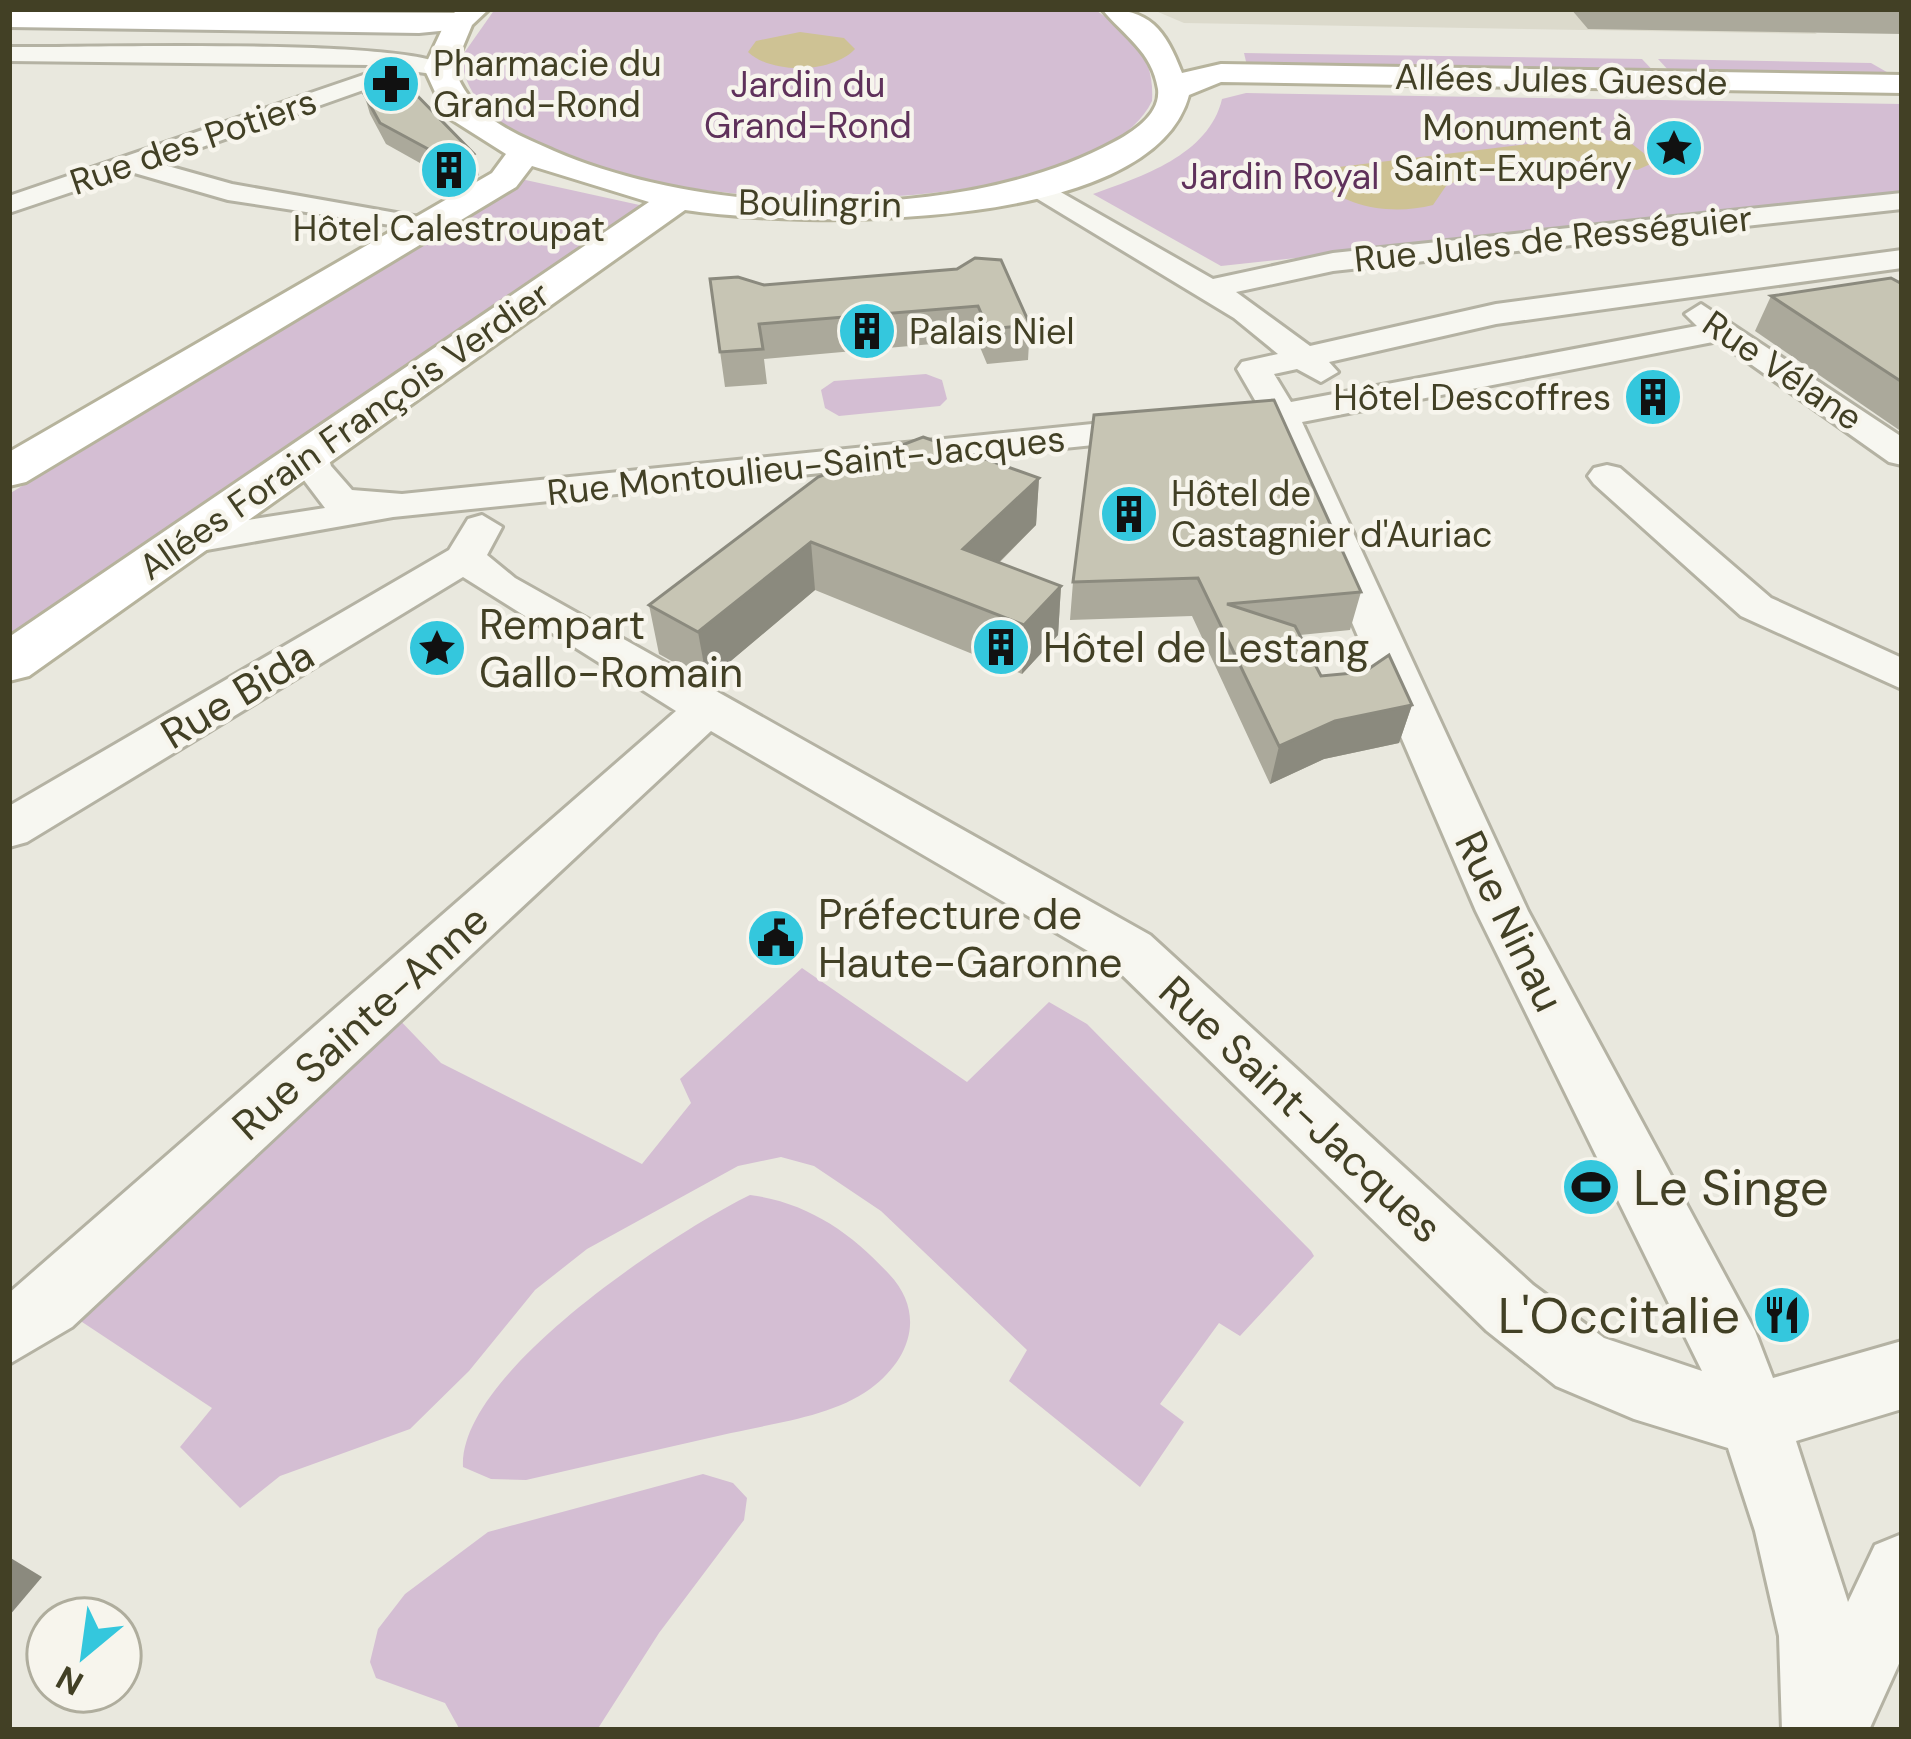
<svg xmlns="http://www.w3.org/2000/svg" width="1911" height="1739" font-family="'DM Sans',sans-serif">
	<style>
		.built { fill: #dcdacc }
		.green { fill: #d4bed3 }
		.water { fill: #cec294 }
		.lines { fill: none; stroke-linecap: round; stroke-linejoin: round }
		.minor-casing { stroke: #b4b2a3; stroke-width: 6 }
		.secondary-casing { stroke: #b4b2a3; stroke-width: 6 }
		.primary-casing { stroke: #b6b39c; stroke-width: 6 }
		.minor { fill: #f7f7f1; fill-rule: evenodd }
		.secondary { fill: #fff; fill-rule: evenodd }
		.primary { fill: #fff; fill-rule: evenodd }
		.wall { fill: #aba99b }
		.shaded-wall { fill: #8b8a7e }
		.building { fill: #c7c5b4; stroke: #8b8a7e; stroke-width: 3 }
		.labels { text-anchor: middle; stroke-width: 9; stroke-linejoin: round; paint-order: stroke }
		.far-poi-label { font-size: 36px; fill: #424025; stroke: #f7f5ed; text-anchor: start }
		.far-street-label { font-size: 36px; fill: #424025; stroke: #f7f5ed }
		.far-park-label { font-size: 36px; fill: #5f315b; stroke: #f7f5ed }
		.poi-label { font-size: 42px; fill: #424025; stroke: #f7f5ed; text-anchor: start }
		.street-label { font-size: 42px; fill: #424025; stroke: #f7f5ed }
		.near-poi-label { font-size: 51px; fill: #424025; stroke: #f7f5ed; text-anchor: start }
	</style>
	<rect width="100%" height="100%" fill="#e9e8de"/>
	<polygon class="built" points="1151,9 1782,9 1817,34 1184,23"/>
	<g class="green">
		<path d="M495,9h599c36,24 61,46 58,92 -69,145 -688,126 -690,-45z"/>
		<polygon points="1244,53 1642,59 1659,77 1248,70"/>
		<polygon points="1658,59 1871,63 1892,75 1670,72"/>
		<path d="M1246,93l656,11v90l-681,72 -128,-72c48,-17 116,-39 129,-95z"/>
		<polygon points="521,179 644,206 9,640 9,494"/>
		<polygon points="926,374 942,380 947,399 940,406 839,416 825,408 821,390 834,381"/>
		<polygon points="802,968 967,1082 1049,1002 1087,1024 1311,1251 1314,1256 1240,1336 1219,1323 1160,1404 1184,1422 1140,1487 1009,1381 1027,1350 881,1211 814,1166 781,1157 738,1166 587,1249 535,1290 469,1371 410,1429 280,1476 240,1508 180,1447 212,1408 73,1316 392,1012 441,1063 642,1164 691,1103 680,1079"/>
		<path d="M750,1195c56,7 101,37 139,79 37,39 22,85 -19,115 -37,27 -95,34 -139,44 -69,16 -137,31 -205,47l-35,-1 -28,-12c-5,-94 211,-235 287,-272z"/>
		<polygon points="703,1474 733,1483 747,1498 744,1520 659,1633 597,1730 460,1730 445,1703 376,1678 370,1662 378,1629 405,1594 488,1532"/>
	</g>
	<g class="water">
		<path d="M800,32l44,6 11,11c-22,24 -83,26 -107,3l8,-11z"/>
		<path d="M1585,137l47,7 23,18 -18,8 -81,-12 -100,23 -10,5 -13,19c-40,10 -86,4 -117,-26l-2,-9z"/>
	</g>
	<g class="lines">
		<g class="minor-casing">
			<g id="minor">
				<polygon points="9,9 169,9 172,13 161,19 9,16"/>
				<path d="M9,47c68,1 406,-10 442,21l-12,7 -69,-10 -361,-4z"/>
				<polygon points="378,70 386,72 386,82 157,163 232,184 436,220 440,226 436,232 228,200 131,172 9,213 9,196"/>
				<polygon points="1036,178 1213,279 1333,253 1902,193 1902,209 1333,271 1236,292 1310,346 1496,304 1902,250 1902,268 1496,324 1329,362 1338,372 1321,382 1297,369 1274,374 1291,402 1697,326 1685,314 1701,304 1902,437 1902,465 1889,462 1718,341 1302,422 1528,911 1755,1331 1773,1378 1902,1341 1902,1409 1796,1441 1848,1602 1875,1545 1902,1534 1902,1657 1869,1730 1782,1730 1779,1636 1755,1531 1728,1448 1634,1419 1556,1386 1487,1331 1112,965 711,731 72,1327 9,1364 9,1293 676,711 463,577 27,842 9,847 9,806 449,550 468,519 482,515 502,527 487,555 515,578 1150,935 1533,1285 1604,1338 1702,1371 1476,911 1268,427 393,517 184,554 170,550 164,542 170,534 184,530 325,508 294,467 293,452 311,441 324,444 331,466 352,490 402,494 1259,407 1237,369 1242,362 1278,354 1234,318 1026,192 1022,186"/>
				<polygon points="1607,465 1620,468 1771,598 1902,658 1902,689 1741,616 1594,484 1588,476 1594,468"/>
			</g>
		</g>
		<g class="secondary-casing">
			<polygon id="secondary" points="9,11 460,13 474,21 460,29 419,33 9,27"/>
		</g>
		<g class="primary-casing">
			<path id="primary" d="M458,9h31l-17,16 -18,43c18,49 55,63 100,83 155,67 409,73 560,-9 19,-10 47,-28 44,-53 -6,-38 -34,-53 -56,-80 48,0 63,20 80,64l39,-9 681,11v18l-681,-11 -32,13c-37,140 -392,132 -504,115l-656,466 -20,5v-44l640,-435 -117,-36 -16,21 -490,295 -17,4v-34l483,-279 14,-19 -60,-38 -22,-48 22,-47z"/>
		</g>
		<use href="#minor" class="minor"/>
		<use href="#secondary" class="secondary"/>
		<use href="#primary" class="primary"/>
	</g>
	<g class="wall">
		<polygon points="1571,9 1902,9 1902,34 1588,29"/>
		<polygon points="364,94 479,175 461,186 386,144 370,114"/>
		<polygon points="957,269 1030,325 1028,360 987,364 977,340 764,359 767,384 725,387 710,279 764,285"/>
		<polygon points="1902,284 1902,432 1755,331 1771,296"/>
		<polygon points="1094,415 1361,592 1350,630 1300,635 1321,676 1412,705 1399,743 1324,759 1270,784 1192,616 1070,620 1073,582"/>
		<polygon points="818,477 1039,478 1036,525 999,563 1061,586 1058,635 1022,674 815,590 707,681 659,654 649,605"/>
	</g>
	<g class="shaded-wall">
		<polygon points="474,154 479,175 461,186 456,164"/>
		<polygon points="1039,478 1036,525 963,598 963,549"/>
		<polygon points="811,542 815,590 707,681 698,632"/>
		<polygon points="1061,586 1058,635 1022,674 1024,625"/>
		<polygon points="1412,705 1399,743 1324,759 1270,784 1279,746 1335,721"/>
		<polygon points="9,1557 42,1577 9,1616"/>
	</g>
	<g class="building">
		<polygon points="402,80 474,154 456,164 380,123 364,94"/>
		<polygon points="975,258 1001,260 1030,325 988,329 978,306 759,324 763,349 720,352 710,279 738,277 764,285 957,269"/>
		<polygon points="1891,278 1902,284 1902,382 1771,296"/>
		<polygon points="1274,400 1361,592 1227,604 1295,626 1321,676 1364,672 1389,655 1412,705 1335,721 1279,746 1198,578 1073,582 1094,415"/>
		<polygon points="923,437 1039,478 963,549 1061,586 1024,625 811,542 698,632 649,605 818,477"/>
	</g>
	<defs>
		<g id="pharmacy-disc" transform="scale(3)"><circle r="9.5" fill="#34c7dd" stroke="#f7f5ed"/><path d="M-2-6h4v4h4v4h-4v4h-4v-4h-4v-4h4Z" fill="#111"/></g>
		<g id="sight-disc" transform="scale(3)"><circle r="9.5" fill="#34c7dd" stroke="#f7f5ed"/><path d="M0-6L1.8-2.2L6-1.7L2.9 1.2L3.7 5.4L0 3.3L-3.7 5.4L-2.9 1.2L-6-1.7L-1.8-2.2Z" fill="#111"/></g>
		<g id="building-disc" transform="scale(3)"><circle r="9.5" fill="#34c7dd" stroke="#f7f5ed"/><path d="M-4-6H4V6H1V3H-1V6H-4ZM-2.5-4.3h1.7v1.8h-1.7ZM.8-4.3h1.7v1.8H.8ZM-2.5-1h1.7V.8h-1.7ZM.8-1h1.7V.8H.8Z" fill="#111"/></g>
		<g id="civic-disc" transform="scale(3)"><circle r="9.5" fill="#34c7dd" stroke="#f7f5ed"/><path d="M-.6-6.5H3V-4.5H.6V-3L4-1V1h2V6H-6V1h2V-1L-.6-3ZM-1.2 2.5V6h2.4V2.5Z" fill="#111"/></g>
		<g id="stadium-disc" transform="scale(3)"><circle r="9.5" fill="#34c7dd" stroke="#f7f5ed"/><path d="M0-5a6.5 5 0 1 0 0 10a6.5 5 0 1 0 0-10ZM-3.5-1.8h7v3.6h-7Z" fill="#111"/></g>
		<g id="restaurant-disc" transform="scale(3)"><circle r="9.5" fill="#34c7dd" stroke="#f7f5ed"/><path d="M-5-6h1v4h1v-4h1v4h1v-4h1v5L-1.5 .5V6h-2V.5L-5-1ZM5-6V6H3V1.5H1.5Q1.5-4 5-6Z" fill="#111"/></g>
	</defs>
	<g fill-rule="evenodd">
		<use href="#pharmacy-disc" x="391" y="84"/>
		<use href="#sight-disc" x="1674" y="148"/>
		<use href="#building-disc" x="449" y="170"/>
		<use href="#building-disc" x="867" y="331"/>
		<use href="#building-disc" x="1653" y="397"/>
		<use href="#building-disc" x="1129" y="514"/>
		<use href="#building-disc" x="1001" y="647"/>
		<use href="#sight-disc" x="437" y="648"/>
		<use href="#civic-disc" x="776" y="938"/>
		<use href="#stadium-disc" x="1591" y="1187"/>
		<use href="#restaurant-disc" x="1782" y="1315"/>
	</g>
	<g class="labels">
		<g class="far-poi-label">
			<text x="433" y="76">Pharmacie du<tspan x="433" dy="41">Grand-Rond</tspan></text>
			<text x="1632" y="140" text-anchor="end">Monument à<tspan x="1632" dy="41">Saint-Exupéry</tspan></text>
			<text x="449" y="241" text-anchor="middle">Hôtel Calestroupat</text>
			<text x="909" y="344">Palais Niel</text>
			<text x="1611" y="410" text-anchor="end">Hôtel Descoffres</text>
			<text x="1171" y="506">Hôtel de<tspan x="1171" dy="41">Castagnier d'Auriac</tspan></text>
		</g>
		<g class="far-street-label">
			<text transform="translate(1561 79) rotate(1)" y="13">Allées Jules Guesde</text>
			<text transform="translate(193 141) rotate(-19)" y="13">Rue des Potiers</text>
			<text transform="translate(820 203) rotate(1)" y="13">Boulingrin</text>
			<text transform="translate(1553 238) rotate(-6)" y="13">Rue Jules de Rességuier</text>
			<text transform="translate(1783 370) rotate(34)" y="13">Rue Vélane</text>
			<text transform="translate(344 430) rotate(-35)" y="13">Allées Forain François Verdier</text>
			<text transform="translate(806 465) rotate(-6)" y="13">Rue Montoulieu-Saint-Jacques</text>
		</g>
		<g class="far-park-label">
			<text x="808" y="97">Jardin du<tspan x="808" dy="41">Grand-Rond</tspan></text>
			<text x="1280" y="189">Jardin Royal</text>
		</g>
		<g class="poi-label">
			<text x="479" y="639">Rempart<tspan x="479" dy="48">Gallo-Romain</tspan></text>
			<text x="1043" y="662">Hôtel de Lestang</text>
			<text x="818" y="929">Préfecture de<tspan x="818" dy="48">Haute-Garonne</tspan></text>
		</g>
		<g class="street-label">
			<text transform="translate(237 694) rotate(-31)" y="15">Rue Bida</text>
			<text transform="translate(1510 921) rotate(64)" y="15">Rue Ninau</text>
			<text transform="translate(360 1022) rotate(-42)" y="15">Rue Sainte-Anne</text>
			<text transform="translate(1301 1109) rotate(43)" y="15">Rue Saint-Jacques</text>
		</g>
		<g class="near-poi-label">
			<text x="1633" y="1205">Le Singe</text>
			<text x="1740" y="1333" text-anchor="end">L'Occitalie</text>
		</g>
	</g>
	<rect width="1911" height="1739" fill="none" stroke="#424025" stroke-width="24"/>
	<g transform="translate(84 1655) rotate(209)"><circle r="57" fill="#f7f5ed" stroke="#afad9d" stroke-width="3"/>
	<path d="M0-9L21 45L0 30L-21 45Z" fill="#34c7dd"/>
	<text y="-18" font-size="33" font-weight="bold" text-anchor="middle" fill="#424025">N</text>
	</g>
</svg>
